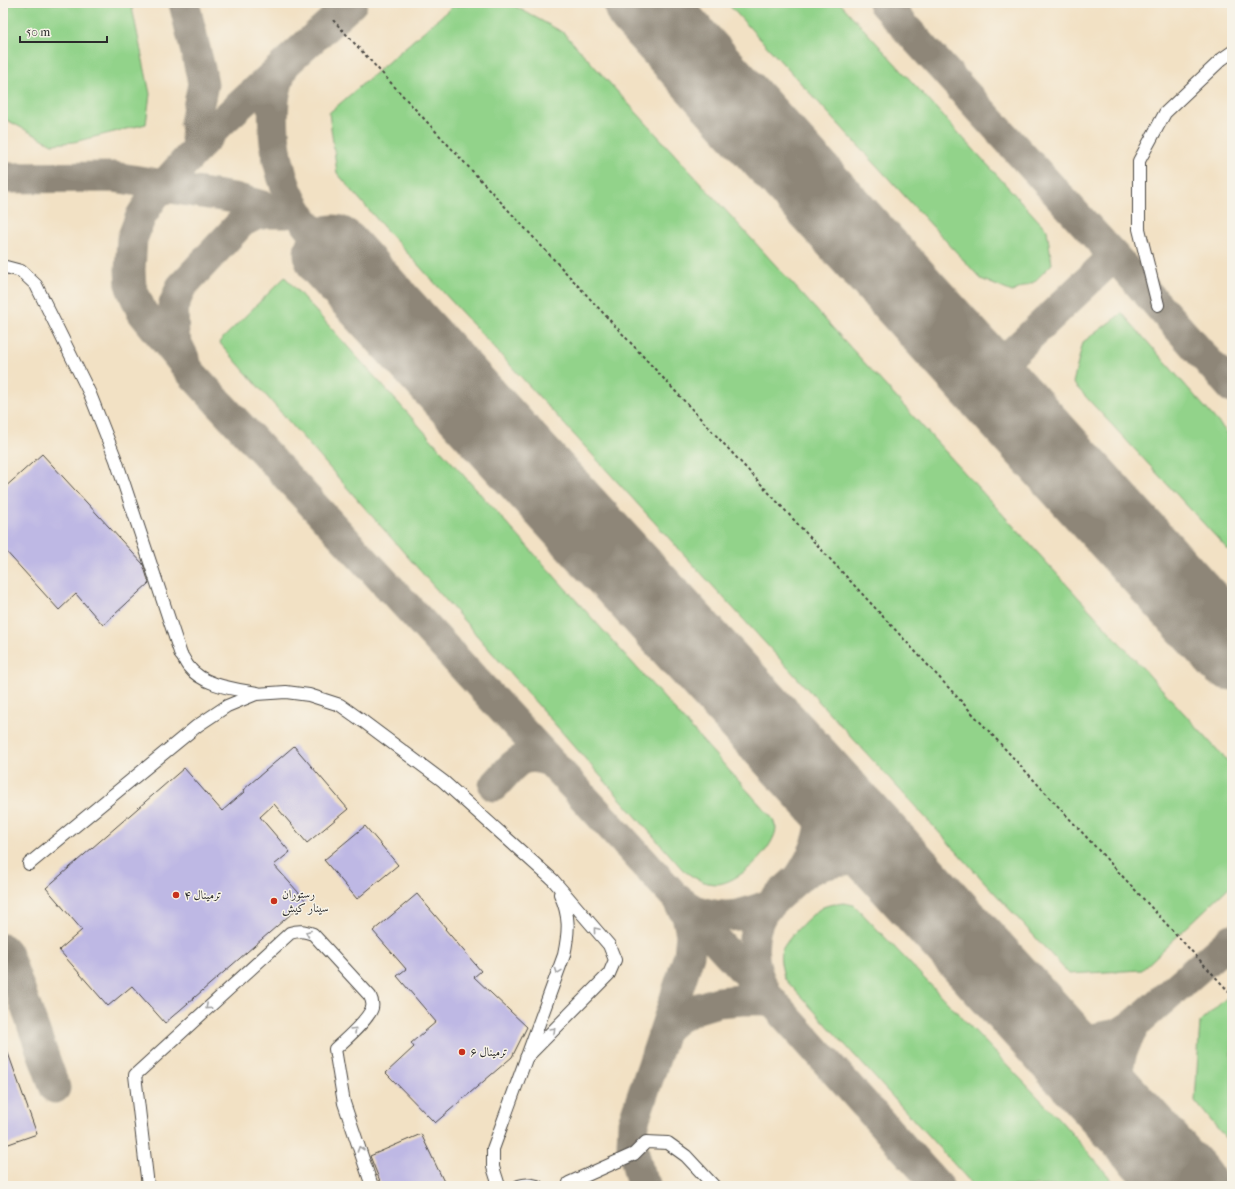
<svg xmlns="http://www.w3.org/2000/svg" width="1235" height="1189" font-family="'IM FELL French Canon',Amiri,serif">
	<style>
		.green { fill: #92d38a; stroke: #5e7f5a }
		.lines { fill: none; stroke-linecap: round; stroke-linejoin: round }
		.taxiway { stroke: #8e8678; stroke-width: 31 }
		.runway { stroke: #8e8678; stroke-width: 79 }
		.building { fill: #beb8e4 }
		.minor-casing { stroke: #494642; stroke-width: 14 }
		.path { stroke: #494642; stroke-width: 2; stroke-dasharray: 3 3; stroke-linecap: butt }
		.minor { stroke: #fff; stroke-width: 12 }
		.oneway { stroke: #a0a0a0 }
		.poi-dot { fill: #c8321e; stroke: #f7f3e8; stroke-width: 1.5 }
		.labels { text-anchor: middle; stroke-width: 3; stroke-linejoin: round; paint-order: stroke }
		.poi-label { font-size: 12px; fill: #2b2b2b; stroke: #f7f3e8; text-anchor: start }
	</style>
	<rect width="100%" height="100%" fill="#f7f3e8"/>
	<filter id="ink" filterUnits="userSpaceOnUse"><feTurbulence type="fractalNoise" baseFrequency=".025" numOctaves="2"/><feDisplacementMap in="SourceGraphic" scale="8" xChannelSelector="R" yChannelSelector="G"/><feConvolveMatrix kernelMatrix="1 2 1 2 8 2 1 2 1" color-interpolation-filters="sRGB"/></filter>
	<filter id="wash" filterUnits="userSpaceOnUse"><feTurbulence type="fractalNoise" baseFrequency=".012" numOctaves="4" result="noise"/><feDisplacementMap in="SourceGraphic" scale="16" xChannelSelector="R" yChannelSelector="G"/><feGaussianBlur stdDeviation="0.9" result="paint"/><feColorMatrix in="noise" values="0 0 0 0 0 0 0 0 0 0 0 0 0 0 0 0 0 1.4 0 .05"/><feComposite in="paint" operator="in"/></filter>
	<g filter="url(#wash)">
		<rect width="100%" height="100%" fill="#f2e1c4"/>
		<g class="green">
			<polygon points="3,3 131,3 150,94 146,124 74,142 52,144 3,118"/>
			<polygon points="487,3 509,3 564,33 1232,766 1232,884 1142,970 1069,974 387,231 337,173 329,113 453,6"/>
			<polygon points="727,3 840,3 1047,230 1052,264 1034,282 1012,292 981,279"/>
			<path d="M285,277l488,542c1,3 2,6 3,9 0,2 -1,6 -2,8 -7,19 -37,47 -57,48 -13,0 -23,-6 -34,-14l-464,-528z"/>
			<polygon points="1122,313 1231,437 1232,551 1231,553 1073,383 1083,342"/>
			<path d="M844,903l10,2 206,215 57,66h-143l-190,-208c-1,-6 -5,-20 -3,-25 3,-12 31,-40 42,-46 7,-3 14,-3 21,-4z"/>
			<polygon points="1232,993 1232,1146 1195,1101 1200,1022"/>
		</g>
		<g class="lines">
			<g class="taxiway">
				<polyline points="184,3 201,73 203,84 195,122 197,149"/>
				<polyline points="352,3 218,125 154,196 141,216 132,239 130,270 131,287 142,312 192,374 771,1000 938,1186"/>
				<polyline points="883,3 1114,256 1232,388"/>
				<path d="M284,65c-5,12 -9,24 -10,36 -3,38 5,83 27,115 9,14 21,26 32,38"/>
				<polyline points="3,178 114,177 164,185"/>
				<polyline points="157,192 162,189 171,188 195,192 234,198 280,211"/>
				<polyline points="184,358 174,338 173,307 181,287 242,222 256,215 268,213 286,213"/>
				<polyline points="985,379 1114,256"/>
				<path d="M494,786c20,-20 25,-36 55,-25"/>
				<path d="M800,876c24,-37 28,-62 8,-102"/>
				<path d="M682,902c7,6 14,9 22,11 25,7 41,1 65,-8"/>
				<polyline points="3,949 7,954 55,1088"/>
				<path d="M765,990c-14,-22 -16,-55 -2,-78 6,-8 14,-15 22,-22 19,-18 30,-26 58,-29 21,-2 42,7 61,16"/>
				<polyline points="1042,1026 1067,1036 1092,1039 1118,1034 1137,1022 1232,939"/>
				<polyline points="665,1029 678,1018 695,1009 718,1002 743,1000 771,1000"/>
				<path d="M1127,1119c-15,-38 -12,-62 10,-97"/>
				<polyline points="646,1186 640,1177 632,1145 633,1123 665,1029 689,955 691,934 687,915 680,905"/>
			</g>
			<g class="runway">
				<polyline points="643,3 1232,651"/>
				<path d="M333,254c285,311 571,620 854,932"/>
			</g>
		</g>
		<g id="blocks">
			<g class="building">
				<polygon points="42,454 143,564 149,583 103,625 76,594 59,610 3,548 3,489"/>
				<polygon points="294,746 348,809 307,843 274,804 260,817 290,852 274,865 306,901 165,1023 132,986 108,1006 59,950 82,930 46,888 184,768 222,811 244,792 243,790"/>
				<polygon points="365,826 398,865 357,899 324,860"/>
				<polygon points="417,894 446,928 445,929 481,971 474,977 527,1027 512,1057 435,1123 386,1073 414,1047 411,1043 436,1022 397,976 406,969 373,931"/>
				<polygon points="3,1042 4,1042 37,1134 3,1146"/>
				<polygon points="421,1134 446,1186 382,1186 370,1156"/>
			</g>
		</g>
	</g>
	<g filter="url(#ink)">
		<use href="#blocks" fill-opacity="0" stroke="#494642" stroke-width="1"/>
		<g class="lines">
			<g class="minor-casing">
				<g id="minor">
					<path d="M3,269l3,-2 15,4 15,14 54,109 26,66 65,195c3,3 4,7 7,11 15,20 46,23 69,27"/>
					<polyline points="1158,305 1139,229 1139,161 1165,113 1222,59 1232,52"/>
					<polyline points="29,864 197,726 227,706 256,694 286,692 309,695 340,705 364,722 443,781 553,880 609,945 615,960 609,974 526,1058"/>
					<polyline points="569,1183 634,1154 646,1142 668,1143 686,1156 714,1186"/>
					<path d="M148,1186l-13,-111 155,-142c9,-3 14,-2 23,1l57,62c2,4 3,8 2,12 -4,12 -27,32 -37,41l9,54 28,83"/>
					<path d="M499,1186l-6,-19v-18l71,-194c5,-24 6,-39 -4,-61"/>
					<path d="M519,1186c6,-2 11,-2 18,0"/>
				</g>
			</g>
			<polyline class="path" points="333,20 1232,995"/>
			<use href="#minor" class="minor"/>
		</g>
		<defs><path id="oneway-chevron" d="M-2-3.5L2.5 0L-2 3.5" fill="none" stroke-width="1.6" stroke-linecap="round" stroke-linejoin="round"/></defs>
		<g class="oneway">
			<use href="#oneway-chevron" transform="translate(596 930) rotate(-130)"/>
			<use href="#oneway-chevron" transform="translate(308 933) rotate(-158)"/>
			<use href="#oneway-chevron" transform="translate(558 971) rotate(110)"/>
			<use href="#oneway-chevron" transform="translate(208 1007) rotate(138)"/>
			<use href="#oneway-chevron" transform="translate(354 1030) rotate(-45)"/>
			<use href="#oneway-chevron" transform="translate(553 1030) rotate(-45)"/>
			<use href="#oneway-chevron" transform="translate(360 1149) rotate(-109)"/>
		</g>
	</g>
	<g class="poi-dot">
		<circle cx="176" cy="895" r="4"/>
		<circle cx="274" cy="901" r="4"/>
		<circle cx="462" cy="1052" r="4"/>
	</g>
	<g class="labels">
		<g class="poi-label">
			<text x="282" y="898">رستوران<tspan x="282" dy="14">سینار کیش</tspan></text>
			<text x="184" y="899">ترمینال ۴</text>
			<text x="470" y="1056">ترمینال ۶</text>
		</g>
	</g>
	<rect width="1235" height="1189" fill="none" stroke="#f7f3e8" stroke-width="16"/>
	<path d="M20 36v6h87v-6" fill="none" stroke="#2b2b2b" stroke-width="2"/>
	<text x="26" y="36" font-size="12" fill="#2b2b2b" stroke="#f7f3e8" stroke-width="3" paint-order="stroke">50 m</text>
</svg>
